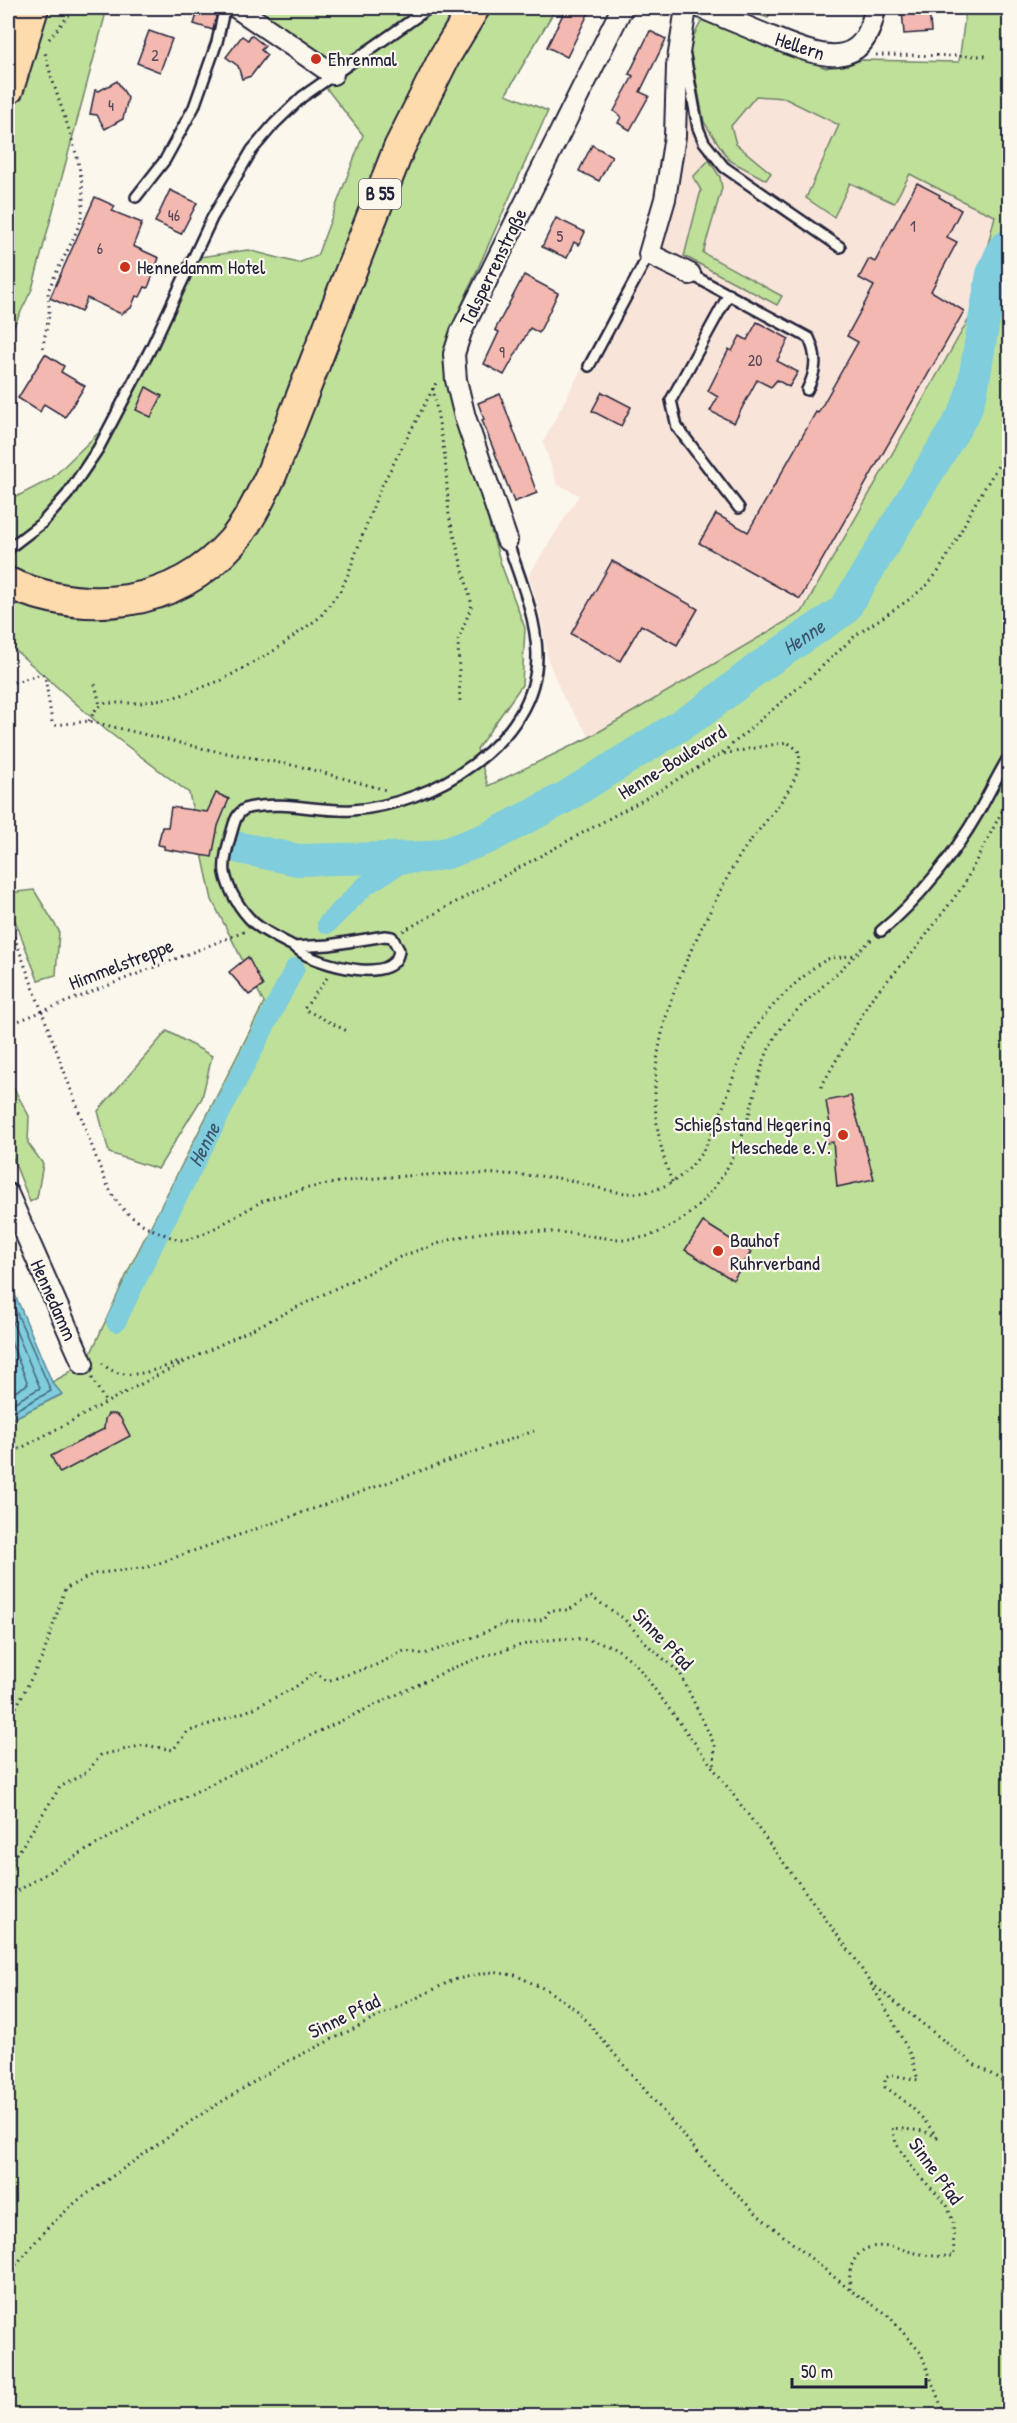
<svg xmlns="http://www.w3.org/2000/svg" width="1017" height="2423" font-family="'Patrick Hand',sans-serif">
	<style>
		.built { fill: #f9e4da }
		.green { fill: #bfe099; stroke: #70816a; stroke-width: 1.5 }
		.water { fill: #7fcddd; stroke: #5a899c; stroke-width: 1.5 }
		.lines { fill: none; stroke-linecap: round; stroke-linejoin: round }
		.shore { stroke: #47667c; stroke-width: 1.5 }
		.canal { stroke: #7fcddd; stroke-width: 20 }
		.river { stroke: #7fcddd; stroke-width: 32 }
		.building { fill: #f3b8b0; stroke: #22223b; stroke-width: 1.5 }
		.lane-casing { stroke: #22223b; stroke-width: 14 }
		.street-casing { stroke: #22223b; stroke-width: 24 }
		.primary-casing { stroke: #22223b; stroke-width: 34 }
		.path { stroke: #22223b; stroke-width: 3; stroke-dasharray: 1.5 4.5; stroke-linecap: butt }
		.lane { stroke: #fbf7ec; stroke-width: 9 }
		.street { stroke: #fbf7ec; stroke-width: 20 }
		.primary { stroke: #fedbac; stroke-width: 30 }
		.poi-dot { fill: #c8321e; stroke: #fbf7ec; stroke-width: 2 }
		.labels { text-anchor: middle; stroke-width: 4.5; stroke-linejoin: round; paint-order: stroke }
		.number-label { font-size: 16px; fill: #564858 }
		.shield { fill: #fbf7ec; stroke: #636270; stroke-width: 1.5 }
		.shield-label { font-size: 18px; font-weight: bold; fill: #22223b }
		.street-label { font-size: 20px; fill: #22223b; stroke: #fbf7ec }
		.poi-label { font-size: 20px; fill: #22223b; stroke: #fbf7ec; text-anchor: start }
		.water-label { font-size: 21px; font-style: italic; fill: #3e556c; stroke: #fbf7ec }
	</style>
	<rect width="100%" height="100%" fill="#fbf7ec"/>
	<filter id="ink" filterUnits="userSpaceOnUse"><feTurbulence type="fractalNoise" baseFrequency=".0167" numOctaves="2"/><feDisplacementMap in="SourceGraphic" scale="12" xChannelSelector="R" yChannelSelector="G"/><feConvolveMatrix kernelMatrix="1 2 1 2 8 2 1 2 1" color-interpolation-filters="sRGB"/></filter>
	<g filter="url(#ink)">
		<polygon class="built" points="689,45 1000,199 970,317 802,612 590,737 563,697 548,660 540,613 529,575 579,495 557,484 543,442 582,368 597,368 599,359 650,259"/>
		<g class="green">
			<polygon points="8,8 109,8 105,16 32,289 8,338"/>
			<polygon points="219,8 556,8 506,94 548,111 447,338 446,378 501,564 525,628 522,685 477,749 488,786 590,737 802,612 970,317 995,216 970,205 910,174 894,203 850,183 834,217 806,198 839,125 784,98 756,96 731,126 736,144 771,173 766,180 729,160 704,122 689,45 703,18 826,68 863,60 959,62 966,8 1009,8 1009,2415 8,2415 8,1421 61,1395 52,1382 67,1374 90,1355 132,1263 264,1003 212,900 189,793 106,730 8,644 8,494 18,496 51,479 127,405 152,359 193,258 248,250 298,263 317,256 363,135 312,70"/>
			<polygon points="741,8 772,8 768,18"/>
			<polygon points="709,160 720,177 722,188 703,253 782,296 777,305 684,256 701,190 693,177"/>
			<polygon points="34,890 59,931 56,975 38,980 8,902 8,893"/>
			<polygon points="167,1031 212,1056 202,1098 158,1169 109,1153 98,1111"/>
			<polygon points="8,1056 11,1057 13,1087 29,1116 28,1143 43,1164 37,1198 30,1202 8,1146"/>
		</g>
		<polygon class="water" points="8,1278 52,1382 62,1394 8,1421"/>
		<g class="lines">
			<g class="shore">
				<polyline points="8,1293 51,1391 8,1414"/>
				<polyline points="8,1312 40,1388 8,1406"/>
				<polyline points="8,1335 28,1384 8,1396"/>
			</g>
			<g class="canal">
				<polyline points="327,924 366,885 409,858"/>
				<path id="s1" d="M116,1322l46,-95 133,-259"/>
			</g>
			<path class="river" id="s2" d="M240,848l58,12 128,-3 21,-4 41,-15 76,-40 139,-87 55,-43 86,-58 121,-198 7,-21 20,-117 11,-25 7,-5"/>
		</g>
		<g class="building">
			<polygon points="199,8 217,13 213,30 194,24"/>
			<polygon points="566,8 591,8 567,57 547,47"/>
			<polygon points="929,8 931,32 904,34 902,10"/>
			<polygon points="149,31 172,39 160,72 137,63"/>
			<polygon points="650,31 666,39 640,92 649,96 630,130 618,123 621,117 614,111 633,76 629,74"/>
			<polygon points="251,35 265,46 261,50 267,55 251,76 242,79 238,66 226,57 242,36 248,40"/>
			<polygon points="117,81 128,98 123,119 105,129 97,115 90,114 95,90 99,91"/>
			<polygon points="592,145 612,156 599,181 579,171"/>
			<polygon points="917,183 940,195 939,197 961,210 947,237 957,242 931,291 964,311 800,599 699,543 716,514 748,532 816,412 818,413 858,342 847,336 874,286 859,278 869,259 875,262"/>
			<polygon points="170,190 197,203 181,234 155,222"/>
			<polygon points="95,197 115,206 112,211 142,223 133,246 159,258 148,288 145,287 140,297 136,296 131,308 121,314 87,298 81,312 50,298"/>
			<polygon points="556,218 585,232 579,245 574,242 567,258 542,247"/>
			<polygon points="524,275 558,293 539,333 530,328 504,375 484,364 499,332 495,330"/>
			<polygon points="757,322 789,339 777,361 798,372 789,387 777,380 771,387 757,380 734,423 710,411 718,397 708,391 729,349 732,351 740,336 747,340"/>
			<polygon points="45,354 64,366 61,372 85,386 65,417 44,404 40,412 18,398"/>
			<polygon points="146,387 162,396 151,417 136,410"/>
			<polygon points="602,392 631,407 621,426 592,411"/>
			<polygon points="500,394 537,493 514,502 482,420 484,419 478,403"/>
			<polygon points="612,561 698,609 677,645 641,625 620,661 571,634"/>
			<polygon points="216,793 229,799 218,826 212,857 164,849 164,846 158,845 162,827 168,827 171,807 207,812"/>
			<polygon points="248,957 263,986 249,995 229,972"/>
			<polygon points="851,1096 874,1179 837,1187 833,1142 827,1143 824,1126 830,1125 826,1101"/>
			<polygon points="703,1222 751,1252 733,1280 685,1250"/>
			<polygon points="108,1414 115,1414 120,1417 130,1436 60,1473 51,1456 104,1429 105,1419"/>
		</g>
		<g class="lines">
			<g class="lane-casing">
				<g id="lane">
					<polyline points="685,56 698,128 704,142 724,167 840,247"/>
					<polyline points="136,197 165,160 194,107 217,42 223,15 230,8"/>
					<path d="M690,274l119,64c9,19 7,34 -2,52"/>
					<polyline points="729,294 671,400 677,427 739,508"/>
					<polyline points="589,366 649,254"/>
					<polyline points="8,549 42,523 67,495 98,449 152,346 212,218 252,150 274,124 302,97 429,8"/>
					<path d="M881,931c36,-29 74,-78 97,-118 11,-19 20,-39 32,-58"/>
					<path d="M294,947l35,-2 56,-9 7,1 7,13c-3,35 -70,16 -91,6 -5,-2 -10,-7 -15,-10 -13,-7 -27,-13 -39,-23 -13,-12 -26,-33 -29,-50 -2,-15 5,-35 9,-49 3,-10 8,-16 19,-17 33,-6 66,5 99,3 79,-5 186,-67 185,-156 -1,-39 -18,-78 -30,-114"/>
				</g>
			</g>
			<g class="street-casing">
				<g id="street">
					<polyline points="237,8 333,74"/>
					<polyline points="686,8 677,66 675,136 665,199 649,254 690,274"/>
					<path d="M702,8c23,10 46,19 69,29 45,18 93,40 104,-29"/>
					<polyline points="507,540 465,417 456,380 454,354 461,332 622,8"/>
					<polyline points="8,1194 83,1364"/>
				</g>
			</g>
			<g class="primary-casing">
				<g id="primary">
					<polyline points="8,89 33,8"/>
					<path d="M8,583c77,33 165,26 224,-41 17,-20 28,-44 39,-67l128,-327 46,-92 29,-48"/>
				</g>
			</g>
			<g class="path">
				<polyline points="49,39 75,8"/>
				<polyline points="876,55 986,56"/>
				<path d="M43,348c1,-14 7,-27 6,-41 0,-6 -2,-12 0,-18 8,-21 30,-56 33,-76 7,-48 -27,-112 -37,-161"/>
				<polyline points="433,388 445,457 449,516 472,605 458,640 460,703"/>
				<polyline points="8,684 42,674 45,676 52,722 56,725 89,721 205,749 302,767 386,790"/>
				<polyline points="95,684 100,705"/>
				<polyline points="89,721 96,709 106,703 140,703 179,696 222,680 275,650 320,617 340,591 347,577 379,491 437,381"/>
				<path d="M8,920l88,237c14,37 22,57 60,74 8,3 17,8 26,9 16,1 60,-28 77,-37 9,-5 20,-7 30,-10 45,-13 91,-16 138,-18 40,-2 82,-2 122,2 45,4 78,31 123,5 47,-28 53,-96 76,-141 16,-31 43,-54 69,-76l11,-6 27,-4"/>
				<polyline points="403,931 641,801 721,754 815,673 856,635 910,599 927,585 938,572 954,545 973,507 1010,446"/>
				<polyline points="327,978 304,1009 347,1031"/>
				<polyline points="8,1025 246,931"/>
				<polyline points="821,1087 871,999 915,950 963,886 1010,796"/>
				<path d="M672,1182c-36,-93 -10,-174 32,-259 12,-23 23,-47 37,-69 15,-25 68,-74 57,-104l-11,-8 -64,12"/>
				<path d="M102,1363c22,23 55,5 81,-2"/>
				<polyline points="92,1378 106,1403"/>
				<path d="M8,1455l148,-79 244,-119c35,-13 71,-26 109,-27 19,0 40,2 59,3 31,3 60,12 89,0 49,-20 78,-69 92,-118 8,-27 12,-57 28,-81 13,-20 33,-35 50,-52 16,-14 30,-29 46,-44"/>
				<polyline points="8,1716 14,1711 43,1656 65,1589 93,1574 148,1567 534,1431"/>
				<polyline points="8,1863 21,1848 60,1787 87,1772 101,1755 144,1745 173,1750 187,1732 250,1710 294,1688 315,1672 327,1681 374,1666 404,1651 424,1654 471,1638 504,1624 522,1624 544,1619 550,1610 569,1610 590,1596 623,1618 650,1647 680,1673 715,1746 714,1768"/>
				<path d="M8,1897c141,-89 294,-157 445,-229 43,-17 106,-40 152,-24 13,4 21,12 31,20l220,296 36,59 20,39 6,22 -26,-5 -7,3v9c21,14 37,28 52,50l-13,-6 -32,-3 4,15 17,26 34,36 6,16 1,35c-11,0 -22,1 -33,-2 -23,-4 -58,-21 -70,13 -2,6 -1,17 -1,23"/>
				<polyline points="871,1983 972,2063 1010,2085"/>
				<polyline points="8,2274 48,2227 77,2201 197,2117 286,2062 453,1980 489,1972 515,1975 547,1990 578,2011 718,2176 759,2216 850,2290 887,2314 921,2353 945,2416"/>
			</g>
			<use href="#lane" class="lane"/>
			<use href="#street" class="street"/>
			<use href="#primary" class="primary"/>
		</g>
	</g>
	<g class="poi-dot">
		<circle cx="316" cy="59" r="6"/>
		<circle cx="125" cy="267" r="6"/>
		<circle cx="843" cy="1135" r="6"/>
		<circle cx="718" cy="1251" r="6"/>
	</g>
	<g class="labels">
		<g class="number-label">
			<text x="155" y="61">2</text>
			<text x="111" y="111">4</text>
			<text x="174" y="221">46</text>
			<text x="913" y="232">1</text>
			<text x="560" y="242">5</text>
			<text x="100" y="254">6</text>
			<text x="502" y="358">9</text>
			<text x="755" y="366">20</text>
		</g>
		<rect class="shield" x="359" y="179" width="42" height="30" rx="4.5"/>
		<g class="shield-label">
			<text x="380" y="200">B 55</text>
		</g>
		<g class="street-label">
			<text transform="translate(800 46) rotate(18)" y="7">Hellern</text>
			<text transform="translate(493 267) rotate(-64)" y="7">Talsperrenstraße</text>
			<text transform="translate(672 762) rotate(-32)" y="7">Henne-Boulevard</text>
			<text transform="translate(121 964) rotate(-21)" y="7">Himmelstreppe</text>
			<text transform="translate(54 1300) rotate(66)" y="7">Hennedamm</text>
			<text transform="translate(663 1639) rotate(46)" y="7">Sinne Pfad</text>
			<text transform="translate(344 2016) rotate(-26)" y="7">Sinne Pfad</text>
			<text transform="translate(936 2171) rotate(54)" y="7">Sinne Pfad</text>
		</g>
		<g class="poi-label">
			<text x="328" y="66">Ehrenmal</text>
			<text x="137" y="274">Hennedamm Hotel</text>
			<text x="831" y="1131" text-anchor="end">Schießstand Hegering<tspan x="831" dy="23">Meschede e.V.</tspan></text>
			<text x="730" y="1247">Bauhof<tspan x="730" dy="23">Ruhrverband</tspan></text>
		</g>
		<g class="water-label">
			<text dy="7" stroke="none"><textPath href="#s2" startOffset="627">Henne</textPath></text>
			<text dy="7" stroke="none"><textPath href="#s1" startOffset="198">Henne</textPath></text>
		</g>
	</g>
	<rect width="1017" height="2423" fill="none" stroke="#fbf7ec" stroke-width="30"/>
	<rect x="15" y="15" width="987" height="2393" fill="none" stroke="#22223b" stroke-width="2" filter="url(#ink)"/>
	<path d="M792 2378v9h134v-9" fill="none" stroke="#22223b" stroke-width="3"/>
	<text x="801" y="2378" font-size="18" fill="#22223b" stroke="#fbf7ec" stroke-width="4.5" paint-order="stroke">50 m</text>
</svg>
